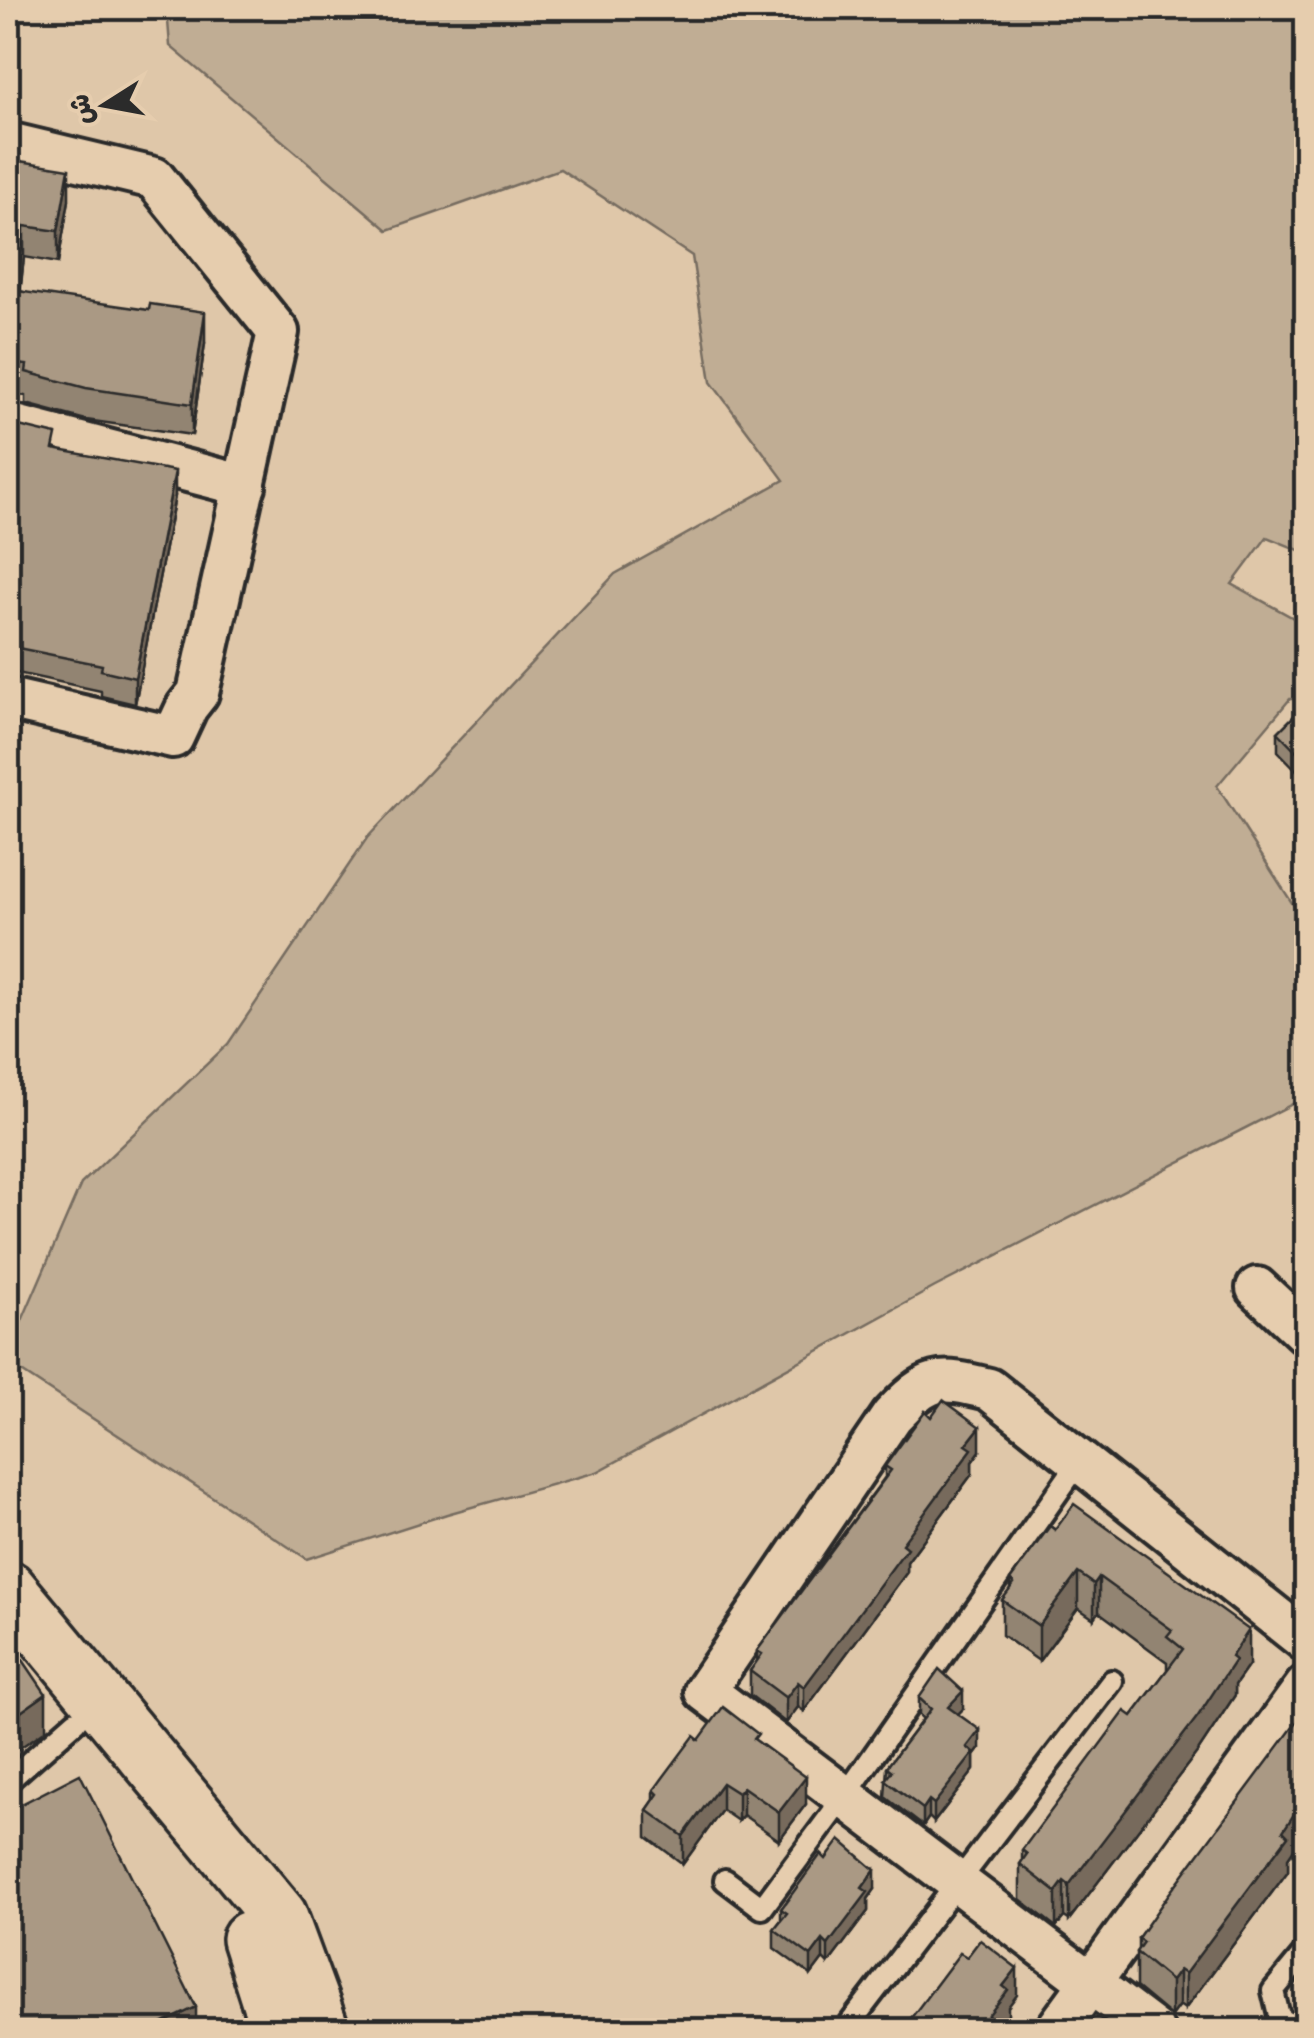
<svg xmlns="http://www.w3.org/2000/svg" width="1314" height="2038" font-family="Itim,'Playpen Sans Arabic',sans-serif">
	<style>
		.green { fill: #c0ad94; stroke: #766c60; stroke-width: 2.5 }
		.lines { fill: none; stroke-linecap: round; stroke-linejoin: round }
		.service-casing { stroke: #2b2b2b; stroke-width: 28 }
		.minor-casing { stroke: #2b2b2b; stroke-width: 48 }
		.secondary-casing { stroke: #2b2b2b; stroke-width: 62 }
		.service { stroke: #e6cdae; stroke-width: 20 }
		.minor { stroke: #e6cdae; stroke-width: 40 }
		.secondary { stroke: #e6cdae; stroke-width: 55 }
		.wall { fill: #928472; stroke: #2b2b2b; stroke-width: 2.5 }
		.shaded-wall { fill: #776b5c; stroke: #2b2b2b; stroke-width: 2.5 }
		.building { fill: #aa9984; stroke: #2b2b2b; stroke-width: 2.5 }
	</style>
	<rect width="100%" height="100%" fill="#dfc7a9"/>
	<filter id="ink" filterUnits="userSpaceOnUse"><feTurbulence type="fractalNoise" baseFrequency=".01" numOctaves="2"/><feDisplacementMap in="SourceGraphic" scale="20" xChannelSelector="R" yChannelSelector="G"/><feConvolveMatrix kernelMatrix="1 2 1 2 8 2 1 2 1" color-interpolation-filters="sRGB"/></filter>
	<g filter="url(#ink)">
		<polygon class="green" points="167,8 1306,8 1306,553 1267,537 1232,584 1306,625 1306,699 1290,699 1217,786 1294,906 1306,919 1306,1097 935,1287 597,1472 447,1514 307,1559 8,1363 8,1353 81,1184 228,1044 367,838 615,574 784,480 711,382 692,256 560,169 388,230 170,46"/>
		<g class="lines">
			<g class="service-casing">
				<g id="service">
					<polyline points="8,1781 76,1721"/>
					<polyline points="725,1880 762,1908 845,1796 1079,1462"/>
					<polyline points="845,2030 1112,1681"/>
					<polyline points="1295,2030 1279,2016 1273,1991 1306,1951"/>
				</g>
			</g>
			<g class="minor-casing">
				<g id="minor">
					<polyline points="8,143 154,178 278,332 198,693 187,707 173,737 8,699"/>
					<polyline points="8,424 245,486"/>
					<polyline points="1257,1288 1306,1334"/>
					<polyline points="1056,2030 1306,1686"/>
					<path d="M1153,2030l-448,-339 187,-275c37,-39 45,-40 97,-27l317,252"/>
				</g>
			</g>
			<g class="secondary-casing">
				<g id="secondary">
					<polyline points="8,1589 279,1916 321,2030"/>
					<polyline points="250,1939 279,2030"/>
				</g>
			</g>
			<use href="#service" class="service"/>
			<use href="#minor" class="minor"/>
			<use href="#secondary" class="secondary"/>
		</g>
		<g class="wall">
			<polygon points="8,159 69,200 58,263 24,257 20,291 205,343 192,435 86,420 26,404 26,396 8,394"/>
			<polygon points="8,430 175,496 135,704 101,696 101,691 8,671"/>
			<polygon points="1306,704 1306,780 1278,751 1278,732"/>
			<polygon points="1306,1181 1306,1275 1298,1267 1298,1190"/>
			<polygon points="931,1417 980,1451 972,1462 972,1474 907,1562 907,1572 804,1711 798,1707 786,1723 750,1695 750,1671 757,1662 757,1651 885,1477 885,1466"/>
			<polygon points="1050,1526 1249,1665 1235,1685 1235,1695 1198,1751 1069,1920 1064,1917 1056,1927 1020,1899 1020,1864 1022,1862 1022,1850 1132,1716 1167,1670 1167,1662 1099,1612 1094,1619 1078,1608 1039,1661 1002,1635 1002,1600 1010,1590 1010,1580"/>
			<polygon points="919,1698 963,1709 958,1714 980,1748 974,1756 974,1770 934,1822 929,1817 923,1826 885,1797 887,1767 923,1719 919,1715"/>
			<polygon points="1306,1712 1306,1831 1288,1858 1288,1871 1185,2009 1179,2005 1171,2016 1136,1987 1136,1952 1138,1950 1138,1938"/>
			<polygon points="699,1740 758,1742 806,1804 779,1840 743,1815 738,1821 722,1810 683,1864 647,1837 647,1810 654,1800 654,1790"/>
			<polygon points="826,1859 875,1889 868,1899 868,1911 828,1964 823,1959 811,1975 774,1948 774,1929 781,1920 781,1909"/>
		</g>
		<g class="shaded-wall">
			<polygon points="69,169 69,200 58,263 58,231"/>
			<polygon points="24,226 24,257 17,323 17,291"/>
			<polygon points="205,312 205,343 192,435 192,404"/>
			<polygon points="175,471 175,496 135,704 135,678"/>
			<polygon points="980,1427 980,1451 972,1462 972,1474 907,1562 907,1572 804,1711 804,1687 902,1544 966,1445"/>
			<polygon points="1078,1573 1078,1608 1039,1661 1039,1626"/>
			<polygon points="1099,1577 1099,1612 1094,1619 1094,1584"/>
			<polygon points="1249,1630 1249,1665 1235,1685 1235,1695 1198,1751 1069,1920 1069,1885"/>
			<polygon points="798,1682 798,1707 786,1723 786,1698"/>
			<polygon points="963,1691 963,1709 948,1724 948,1707"/>
			<polygon points="46,1694 46,1730 8,1756 8,1721"/>
			<polygon points="980,1730 980,1748 974,1756 974,1770 934,1822 934,1804 967,1747"/>
			<polygon points="806,1777 806,1804 779,1840 779,1812"/>
			<polygon points="722,1783 722,1810 683,1864 683,1836"/>
			<polygon points="743,1787 743,1815 738,1821 738,1793"/>
			<polygon points="1306,1796 1306,1831 1288,1858 1288,1871 1185,2009 1185,1974"/>
			<polygon points="929,1800 929,1817 923,1826 923,1809"/>
			<polygon points="875,1870 875,1889 868,1899 868,1911 828,1964 828,1945 862,1888"/>
			<polygon points="1064,1881 1064,1917 1056,1927 1056,1892"/>
			<polygon points="823,1940 823,1959 811,1975 811,1956"/>
			<polygon points="1017,1968 1017,1995 1008,2007 1008,2017 998,2030 977,2030 1003,1986"/>
			<polygon points="1179,1970 1179,2005 1171,2016 1171,1981"/>
			<polygon points="196,2007 196,2030 149,2030"/>
		</g>
		<g class="building">
			<polygon points="8,159 69,169 58,231 24,226 17,291 149,310 150,304 205,312 192,404 86,388 26,372 27,365 8,363"/>
			<polygon points="19,426 56,435 53,449 175,471 135,678 101,670 102,665 8,646 8,430 18,432"/>
			<polygon points="1306,704 1306,761 1278,732"/>
			<polygon points="1306,1181 1306,1216 1298,1208 1298,1190"/>
			<polygon points="943,1400 980,1427 966,1445 972,1449 902,1544 907,1548 822,1663 804,1687 798,1682 786,1698 750,1671 762,1654 757,1651 891,1470 885,1466 925,1411 931,1417"/>
			<polygon points="1074,1504 1249,1630 1231,1657 1235,1660 1198,1716 1069,1885 1064,1881 1056,1892 1020,1864 1027,1854 1022,1850 1125,1711 1132,1716 1183,1649 1167,1636 1172,1630 1099,1577 1094,1584 1078,1573 1039,1626 1002,1600 1014,1584 1010,1580 1050,1526 1055,1530"/>
			<polygon points="8,1638 46,1694 8,1721"/>
			<polygon points="939,1669 963,1691 948,1707 980,1730 967,1747 974,1753 934,1804 929,1800 923,1809 885,1780 892,1771 887,1767 931,1709 919,1698"/>
			<polygon points="723,1707 758,1734 754,1739 806,1777 779,1812 743,1787 738,1793 722,1783 683,1836 647,1810 658,1794 654,1790 662,1779 694,1736 699,1740"/>
			<polygon points="1305,1711 1306,1712 1306,1796 1283,1831 1288,1836 1185,1974 1179,1970 1171,1981 1136,1952 1143,1942 1138,1938 1168,1895"/>
			<polygon points="80,1774 196,2007 149,2030 8,2030 8,1811"/>
			<polygon points="840,1840 875,1870 862,1888 868,1892 828,1945 823,1940 811,1956 774,1929 787,1913 781,1909 821,1854 826,1859"/>
			<polygon points="980,1940 1017,1968 1003,1986 1008,1990 977,2030 902,2030 960,1953 967,1957"/>
		</g>
	</g>
	<rect width="1314" height="2038" fill="none" stroke="#e6cdae" stroke-width="40"/>
	<rect x="20" y="20" width="1274" height="1998" fill="none" stroke="#2b2b2b" stroke-width="4" filter="url(#ink)"/>
	<g transform="translate(105 105) rotate(259)" stroke="#e6cdae" stroke-width="8" paint-order="stroke">
	<path d="M0-8L18 38L0 25L-18 38Z" fill="#2b2b2b"/>
	<text y="-15" font-size="28" font-weight="bold" text-anchor="middle" fill="#2b2b2b">ش</text>
	</g>
</svg>
